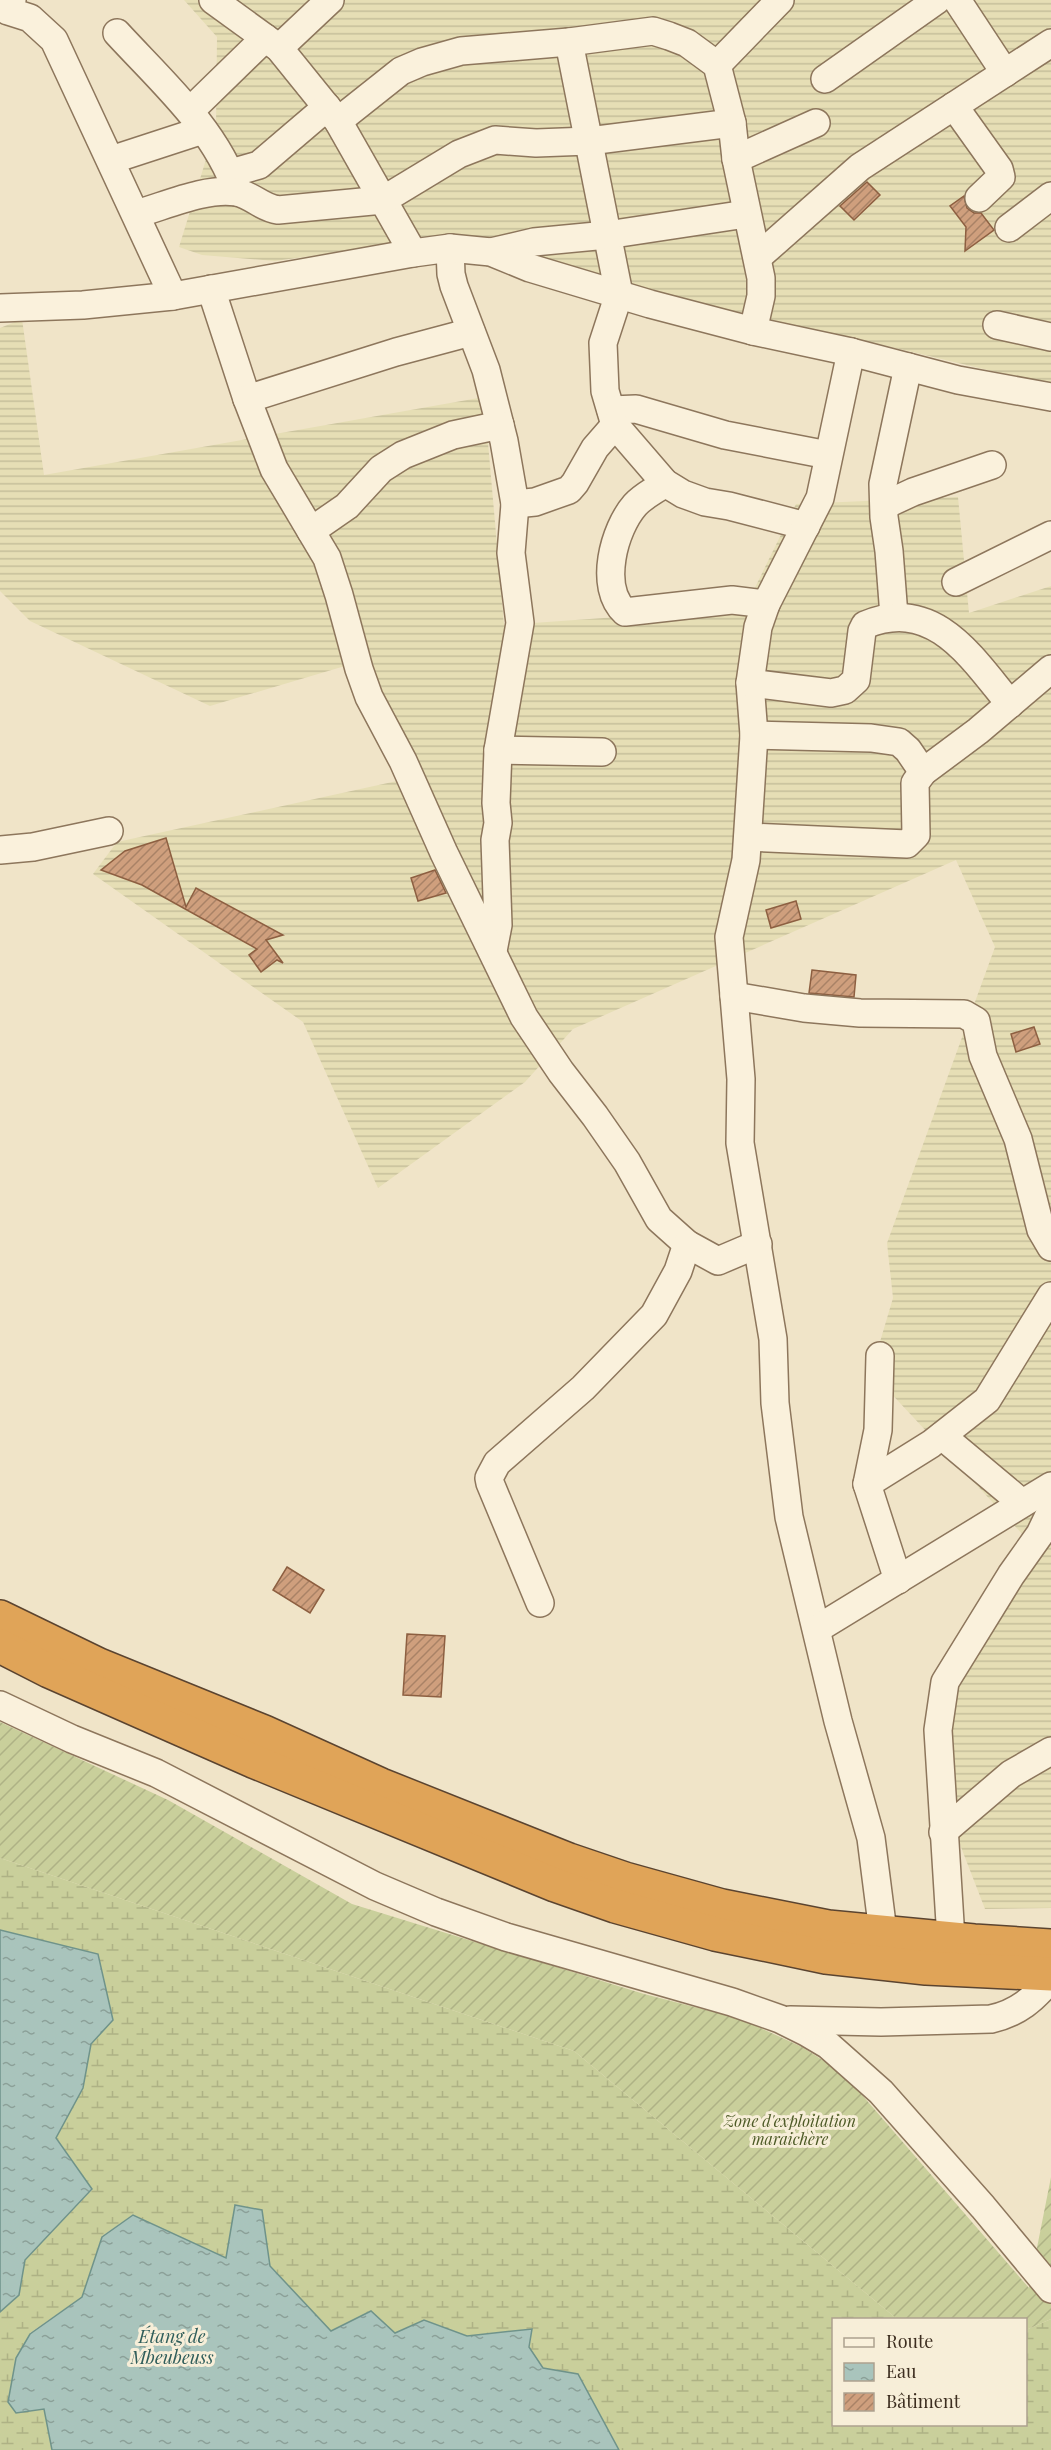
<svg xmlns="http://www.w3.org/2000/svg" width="1051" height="2450" font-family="'Playfair Display',serif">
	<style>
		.farmland { fill: url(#farmland-rules) }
		.wetland { fill: url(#wetland-marsh) }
		.garden { fill: url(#garden-furrows) }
		.water { fill: url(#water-ripples); stroke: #6f938a; stroke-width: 1.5 }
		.building { fill: url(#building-hatch); stroke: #8d5f41; stroke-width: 1.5 }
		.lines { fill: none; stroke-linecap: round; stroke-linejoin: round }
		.minor-casing { stroke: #8d765c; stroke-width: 30 }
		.highway-casing { stroke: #5b4430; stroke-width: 36 }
		.minor { stroke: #faf1dc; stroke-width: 27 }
		.highway { stroke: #e0a458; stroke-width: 33 }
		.labels { text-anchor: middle; stroke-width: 6; stroke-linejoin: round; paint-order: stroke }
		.park-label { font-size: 16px; font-style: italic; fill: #4d5a26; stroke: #f7eed8 }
		.water-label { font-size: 18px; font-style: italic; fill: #2f5d5a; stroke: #f7eed8 }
	</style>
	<defs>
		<pattern id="farmland-rules" width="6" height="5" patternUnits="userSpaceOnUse" patternTransform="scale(1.5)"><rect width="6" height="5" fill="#e6deb5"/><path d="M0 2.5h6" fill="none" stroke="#c6bf9b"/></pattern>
		<pattern id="wetland-marsh" width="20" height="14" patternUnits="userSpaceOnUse" patternTransform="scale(1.5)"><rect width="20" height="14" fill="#c9cf9b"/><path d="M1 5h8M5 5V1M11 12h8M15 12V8" fill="none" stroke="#aeb285"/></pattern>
		<pattern id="garden-furrows" width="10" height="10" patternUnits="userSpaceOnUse" patternTransform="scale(1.5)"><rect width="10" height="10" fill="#c9cf9b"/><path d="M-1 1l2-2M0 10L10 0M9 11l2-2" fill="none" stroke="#aeb285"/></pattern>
		<pattern id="water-ripples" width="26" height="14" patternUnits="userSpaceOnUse" patternTransform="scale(1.5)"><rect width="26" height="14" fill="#a9c4bc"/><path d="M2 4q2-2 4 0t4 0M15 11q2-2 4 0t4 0" fill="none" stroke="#8ba098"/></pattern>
		<pattern id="building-hatch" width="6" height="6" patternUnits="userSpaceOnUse" patternTransform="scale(1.5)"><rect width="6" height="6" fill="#cf9f7d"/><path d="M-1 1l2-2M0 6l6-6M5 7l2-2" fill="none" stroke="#a98266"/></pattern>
	</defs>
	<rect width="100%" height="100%" fill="#f0e4c8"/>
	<g class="farmland">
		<polygon points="184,0 1051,0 1051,385 887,346 792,329 438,238 275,261 202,255 179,247 216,127 217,37"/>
		<polygon points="22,319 44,475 484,397 504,625 745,608 796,504 958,497 969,613 1051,586 1051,1908 985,1909 933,1775 939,1687 1040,1553 871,1372 893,1298 887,1243 995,947 956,860 573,1029 525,1082 378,1188 303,1022 93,874 117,842 406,779 345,666 210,706 30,621 0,591 0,328"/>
	</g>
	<polygon class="wetland" points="0,1858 574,2051 897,2319 834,2320 834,2424 1026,2424 1026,2330 1051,2319 1051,2450 619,2450 578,2374 543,2368 529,2347 531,2329 467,2336 424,2320 394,2333 371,2311 331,2331 270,2266 262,2210 236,2205 226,2258 133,2215 102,2236 82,2297 30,2333 16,2413 44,2409 52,2450 0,2450 0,2312 19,2295 25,2260 92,2190 56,2138 83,2088 91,2044 98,1954 0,1930"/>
	<polygon class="garden" points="0,1722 168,1800 352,1904 644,1994 741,2019 802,2047 843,2073 1029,2288 1051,2177 1051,2319 1026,2330 1026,2320 897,2319 574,2051 0,1858"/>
	<g class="water">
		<polygon points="0,1930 98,1954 113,2020 91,2044 83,2088 56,2138 92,2189 25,2260 19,2295 0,2312"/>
		<polygon points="235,2205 262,2210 270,2266 331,2331 371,2311 395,2333 424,2320 467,2336 532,2329 529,2347 543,2368 578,2374 619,2450 52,2450 44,2409 16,2413 8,2402 16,2358 30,2334 82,2297 102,2237 133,2215 226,2258"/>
	</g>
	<g class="building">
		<polygon points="867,182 880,195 854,220 840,206"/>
		<polygon points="964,196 967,208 974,213 981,213 994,230 965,251 966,227 950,206"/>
		<polygon points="166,838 186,907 196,888 283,935 266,940 283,963 277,960 261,972 249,955 257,949 142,885 101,870 125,851"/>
		<polygon points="435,870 446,893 418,901 411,878"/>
		<polygon points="796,901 801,919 771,928 766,910"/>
		<polygon points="812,970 856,975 854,997 809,993"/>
		<polygon points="1034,1027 1040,1044 1016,1052 1011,1034"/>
		<polygon points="287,1567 324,1590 310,1613 273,1590"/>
		<polygon points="407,1634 445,1636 441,1697 403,1695"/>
	</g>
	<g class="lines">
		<g class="minor-casing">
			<g id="minor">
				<polyline points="12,0 8,11 30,18 54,40 173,296"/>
				<polyline points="213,0 279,48 338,121 413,253"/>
				<polyline points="957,0 1005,73"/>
				<path d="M117,33c44,48 99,96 120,159"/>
				<polyline points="569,42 619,294 603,343 605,391 615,425 665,483 683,494 705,502 729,506 806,526"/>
				<polyline points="279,48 330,0"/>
				<polyline points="717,65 780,0"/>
				<polyline points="825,79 937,0"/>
				<polyline points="954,106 999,169 1001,177 979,198"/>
				<polyline points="190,111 265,38"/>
				<polyline points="338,121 401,71 422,62 461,51 569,42 653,31 669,36 687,43 717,65 732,123 736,159 761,278 761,296 753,331"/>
				<polyline points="736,159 816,123"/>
				<polyline points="111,160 203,130"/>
				<polyline points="231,173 259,165 327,107"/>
				<path d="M136,214c29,-8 71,-27 100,-22 16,3 26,16 42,18l105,-10 76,-46 36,-14 41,3 53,-2 143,-18"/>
				<polyline points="1009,228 1051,196"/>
				<polyline points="450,248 451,274 454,286 486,370 504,441 515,504 511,553 520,623 498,750 496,803 498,823 495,840 498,925 493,951"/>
				<polyline points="491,252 534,242 607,235 746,214"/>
				<polyline points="758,257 860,167 1051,43"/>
				<polyline points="211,289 247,399 274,469 327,558 339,595 359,669 369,697 403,761 444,853 524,1017 561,1072 595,1116 627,1162 659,1219 687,1244 718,1261 758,1244"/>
				<polyline points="0,308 83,305 173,296 413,253 450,248 491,252 530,268 650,304 753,331 851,352 958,380 1051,397"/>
				<polyline points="997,325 1051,337"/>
				<polyline points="851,352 820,498 766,604 758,627 750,683 754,735 746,860 729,937 741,1079 740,1143 773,1339 775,1403 789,1517 838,1721 871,1838 883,1932"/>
				<polyline points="247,399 396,352 471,332"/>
				<polyline points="611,410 636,409 725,435 828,455"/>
				<path d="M665,483c-9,7 -22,13 -30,22 -21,24 -37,82 -10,107l107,-12 34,4"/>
				<polyline points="515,504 535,502 569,490 575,483 595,448 615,425"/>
				<polyline points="885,505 913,492 992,465"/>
				<polyline points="311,531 347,506 381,469 403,455 453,435 500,425"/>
				<polyline points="956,582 1051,535"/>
				<polyline points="894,616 889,551 884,517 883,484 908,367"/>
				<path d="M750,683l81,10 14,-3 11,-10 6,-49 3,-6c69,-29 107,33 145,79"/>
				<polyline points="754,735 871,738 899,742 908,750 923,772"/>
				<polyline points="498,750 602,752"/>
				<polyline points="748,837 907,844 916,835 915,783 923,772 978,731 1051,669"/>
				<polyline points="0,850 33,847 109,831"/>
				<polyline points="734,996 804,1008 860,1013 964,1014 976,1021 983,1056 1018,1139 1041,1230 1051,1247"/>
				<polyline points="880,1356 878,1430 867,1484 898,1580"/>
				<polyline points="942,1436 1022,1503"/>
				<polyline points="867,1484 931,1444 987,1400 1051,1296"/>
				<polyline points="540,1603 490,1483 489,1478 497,1463 583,1388 654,1315 678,1271 687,1244"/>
				<polyline points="817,1629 1051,1486"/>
				<polyline points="0,1705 72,1739 156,1773 375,1886 436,1912 506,1937 732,2002 780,2019 806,2032 828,2045 881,2092 983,2207 1051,2289"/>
				<polyline points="943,1832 1011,1774 1051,1751"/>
				<polyline points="951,1939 938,1730 945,1682 1011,1575 1040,1534 1051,1511"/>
				<path d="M790,2020l91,2 110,-3c27,-6 43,-20 60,-41"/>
			</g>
		</g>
		<g class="highway-casing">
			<g id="highway">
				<polyline points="0,1617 99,1665 264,1732 381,1785 569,1860 625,1879 722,1906 828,1927 974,1941 1051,1946"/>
				<polyline points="0,1646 49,1671 253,1761 555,1885 615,1906 715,1934 826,1957 926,1968 1051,1974"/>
			</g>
		</g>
		<use href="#minor" class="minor"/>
		<use href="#highway" class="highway"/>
	</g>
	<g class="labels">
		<g class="park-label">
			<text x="790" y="2127">Zone d'exploitation<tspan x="790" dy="18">maraichère</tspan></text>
		</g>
		<g class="water-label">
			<text x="172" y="2343">Étang de<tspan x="172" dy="21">Mbeubeuss</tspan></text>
		</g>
	</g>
	<rect x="832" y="2318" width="195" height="108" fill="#f7eed8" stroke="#ada18e" stroke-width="1.5"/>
	<rect x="844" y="2338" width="30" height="9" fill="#faf1dc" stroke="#ada18e" stroke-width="1.5"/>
	<text x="886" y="2348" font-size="18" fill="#3d2e20">Route</text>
	<rect x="844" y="2363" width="30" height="18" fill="url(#water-ripples)" stroke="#ada18e" stroke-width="1.5"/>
	<text x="886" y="2378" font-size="18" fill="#3d2e20">Eau</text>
	<rect x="844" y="2393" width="30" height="18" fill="url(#building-hatch)" stroke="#ada18e" stroke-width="1.5"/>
	<text x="886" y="2408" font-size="18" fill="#3d2e20">Bâtiment</text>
</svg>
